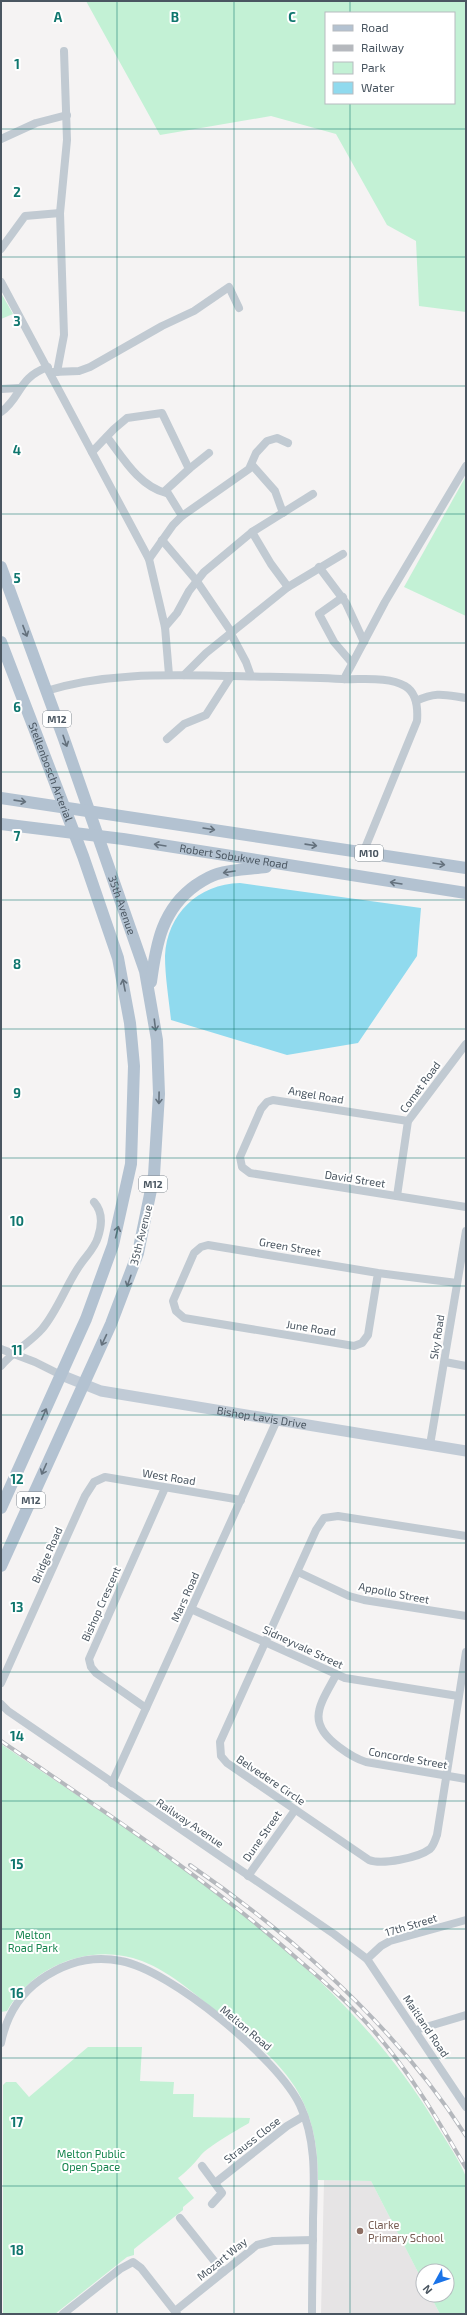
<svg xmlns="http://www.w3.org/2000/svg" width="467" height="2315" font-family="'Exo 2',sans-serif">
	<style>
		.education { fill: #e6e4e5 }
		.green { fill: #c3f1d5; fill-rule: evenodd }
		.water { fill: #90daee }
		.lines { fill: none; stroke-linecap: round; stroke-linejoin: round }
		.street { stroke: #c1cad2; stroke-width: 8 }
		.secondary { stroke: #c1cbd6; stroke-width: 11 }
		.primary { stroke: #b3c2d1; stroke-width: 12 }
		.rail-casing { stroke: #b5b8bd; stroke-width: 4 }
		.rail { stroke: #fff; stroke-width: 2.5; stroke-dasharray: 8; stroke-linecap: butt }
		.oneway { stroke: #64717d }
		.grid { fill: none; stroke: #0f766e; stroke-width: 1; stroke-opacity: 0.55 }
		.education-dot { fill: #8d6e63; stroke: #fff; stroke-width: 1.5 }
		.labels { text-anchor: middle; stroke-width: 4; stroke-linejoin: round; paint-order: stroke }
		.shield { fill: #fff; stroke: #808990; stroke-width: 1 }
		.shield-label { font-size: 10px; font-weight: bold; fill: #4a5661 }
		.street-label { font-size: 11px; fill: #4a5661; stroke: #fff }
		.park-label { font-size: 11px; fill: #17864f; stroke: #fff }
		.education-label { font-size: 11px; fill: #785e54; stroke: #fff; text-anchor: start }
		.grid-label { font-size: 13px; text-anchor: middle; font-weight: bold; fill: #0f766e; stroke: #fff; stroke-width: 4; stroke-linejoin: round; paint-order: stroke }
	</style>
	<rect width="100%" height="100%" fill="#f5f3f3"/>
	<polygon class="education" points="324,2180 371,2181 423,2282 423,2295 430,2295 440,2314 321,2314"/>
	<g class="green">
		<path d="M86,1h380v311l-47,-6 -3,-65 -29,-16 -51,-91 -65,-18 -111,19zM326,13h128v90h-128z"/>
		<polygon points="1,293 13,314 1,319"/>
		<polygon points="466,476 466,616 404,587"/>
		<path d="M1,1744c152,103 335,215 432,375 9,16 27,41 33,58 1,10 0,25 0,35 0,34 0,68 0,102h-26l-10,-19h17v-24h-24v11l-52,-101 -53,-1c0,-33 -5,-64 -23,-93 -18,-28 -45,-49 -71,-69 -25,-20 -51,-45 -82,-57 -50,-19 -109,4 -135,50l-6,1z"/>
		<path d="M88,2047h54l-2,34 34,1 -1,12h21l-1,23 57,1 -1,5c-12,7 -40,23 -48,32 -8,10 -13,15 -23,23l16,20 -11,9v3l-49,39v6l-7,2 -72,57h-52v-229l3,-3h10l13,15z"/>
	</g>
	<path class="water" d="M240,883l181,25 -4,48 -59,87 -71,12 -116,-35c-2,-20 -6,-43 -6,-64 2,-42 33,-72 75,-73z"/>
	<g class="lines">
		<g class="street">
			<polyline points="1,139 36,123 67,115"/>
			<polyline points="1,249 25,216 60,213"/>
			<polyline points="1,282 149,559 165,627 169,675"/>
			<polyline points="53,372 79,371 90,367 162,326 194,311 229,287 239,308"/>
			<polyline points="57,372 64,335 60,213 67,140 64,51"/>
			<polyline points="1,389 19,388"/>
			<path d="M1,412c21,-15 16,-34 47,-45"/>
			<path d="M107,437c16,21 32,49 59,56"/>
			<polyline points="92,452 114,429 127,418 162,413 189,469 166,490 182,516"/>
			<polyline points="252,465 275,491 283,513"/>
			<polyline points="189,469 209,453"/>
			<polyline points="252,532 271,564 288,587"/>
			<polyline points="162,540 196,580 232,633"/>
			<polyline points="149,559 173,525 182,516 249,469 256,453 267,441 277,438 288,443"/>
			<polyline points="319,567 346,603 364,642"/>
			<polyline points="343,597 319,614 334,642 352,663"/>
			<polyline points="165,627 177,613 189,591 204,572 252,532 313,494"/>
			<polyline points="231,634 246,662 251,676"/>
			<polyline points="184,675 206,653 288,587 343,554"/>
			<polyline points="344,679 385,602 466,466"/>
			<path d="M46,691c61,-19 125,-16 187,-15 36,1 72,1 109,3 19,1 46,-3 63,7 12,7 13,22 12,35l-54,132"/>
			<path d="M416,701c21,-10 29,-6 50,-3"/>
			<polyline points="167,739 184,724 206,715 231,676"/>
			<polyline points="408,1121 273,1100 267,1102 261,1109 240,1157 242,1167 250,1173 466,1207"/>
			<polyline points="397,1196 408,1121 466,1044"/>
			<polyline points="378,1273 368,1335 362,1343 354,1346 184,1318 176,1311 173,1301 194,1253 201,1247 208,1245 378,1273 457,1283"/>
			<polyline points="1,1349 35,1362 61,1375"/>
			<polyline points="445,1362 466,1366"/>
			<path d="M1,1366c12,-15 29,-23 41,-37 16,-19 24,-44 38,-64 6,-9 15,-17 18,-28 4,-12 5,-25 -4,-35"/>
			<polyline points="430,1445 466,1231"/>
			<path d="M466,1536l-128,-20 -14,2 -8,12 -96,212 1,14 6,7 142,97c13,5 49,-2 61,-11 4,-4 5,-9 7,-14l29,-183"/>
			<polyline points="298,1572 349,1596 364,1600 466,1616"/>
			<polyline points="191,1609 345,1678 458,1696"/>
			<path d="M336,1675c-16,30 -31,47 3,72 8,6 17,12 27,15l100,17"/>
			<polyline points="1,1683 85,1496 94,1482 105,1477 241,1500"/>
			<polyline points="1,1704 8,1711 334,1934 367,1959 466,2107"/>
			<polyline points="146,1708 96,1673 91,1667 89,1659 165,1488"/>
			<polyline points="112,1783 277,1420"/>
			<polyline points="248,1876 295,1810"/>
			<polyline points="367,1959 381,1946 390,1941 466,1920"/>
			<polyline points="416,2030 466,2015"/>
			<path d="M1,2043c5,-25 18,-48 39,-63 24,-17 52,-25 81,-19 50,9 157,98 179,144 17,36 14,76 13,114 0,32 -1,63 -1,95"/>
			<polyline points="202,2166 222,2193 212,2204"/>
			<polyline points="215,2183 287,2126 304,2116"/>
			<polyline points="180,2218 223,2272"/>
			<polyline points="175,2311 257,2245 273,2241 313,2240"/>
			<polyline points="63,2314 120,2269 133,2262 141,2268 177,2314"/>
		</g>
		<path class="secondary" id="s1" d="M61,1375l40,16 365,60"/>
		<g class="primary">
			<path id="s2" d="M1,567l63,172 81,232 12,69 2,54 -5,81 -16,78 -27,71 -110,242"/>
			<path id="s3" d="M1,642l82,214 35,102 12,65 4,43 -3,98 -18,81 -27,74 -85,189"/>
			<polyline points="1,798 466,868"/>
			<path id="s4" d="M1,824l122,15 343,54"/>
			<path d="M151,982c5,-38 11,-73 45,-97 6,-4 14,-9 21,-11 16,-5 33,-5 49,-7"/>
		</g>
		<g class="rail-casing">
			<g id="rail">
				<path d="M1,1741c102,70 207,138 300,221 25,21 50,43 72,68 37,42 65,90 93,138"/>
				<path d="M190,1865c106,73 207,163 276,271"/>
			</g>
		</g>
		<use href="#rail" class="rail"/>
	</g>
	<defs><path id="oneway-shaft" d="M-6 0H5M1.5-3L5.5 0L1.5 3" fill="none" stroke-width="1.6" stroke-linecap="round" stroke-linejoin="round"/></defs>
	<g class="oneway">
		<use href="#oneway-shaft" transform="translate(25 631) rotate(69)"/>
		<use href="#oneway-shaft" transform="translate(65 741) rotate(71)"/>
		<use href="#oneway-shaft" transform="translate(20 801) rotate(8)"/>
		<use href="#oneway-shaft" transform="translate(209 829) rotate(9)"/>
		<use href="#oneway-shaft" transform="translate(160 845) rotate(-171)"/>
		<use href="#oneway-shaft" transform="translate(311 845) rotate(8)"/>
		<use href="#oneway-shaft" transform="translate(439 864) rotate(9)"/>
		<use href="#oneway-shaft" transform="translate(229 872) rotate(171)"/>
		<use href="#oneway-shaft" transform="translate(396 883) rotate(-171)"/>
		<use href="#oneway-shaft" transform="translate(124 985) rotate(-101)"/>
		<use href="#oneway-shaft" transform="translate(155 1025) rotate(83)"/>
		<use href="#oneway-shaft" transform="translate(159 1098) rotate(91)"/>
		<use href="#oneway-shaft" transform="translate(117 1232) rotate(-76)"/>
		<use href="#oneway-shaft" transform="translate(129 1281) rotate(109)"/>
		<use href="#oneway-shaft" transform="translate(104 1340) rotate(115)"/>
		<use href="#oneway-shaft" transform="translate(44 1414) rotate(-66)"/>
		<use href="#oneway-shaft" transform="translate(44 1469) rotate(114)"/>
	</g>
	<path class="grid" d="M117,1v2313M234,1v2313M350,1v12M350,103v2211M1,129h465M1,257h465M1,386h465M1,514h465M1,643h465M1,772h465M1,900h465M1,1029h465M1,1158h465M1,1286h465M1,1415h465M1,1543h465M1,1672h465M1,1801h465M1,1929h465M1,2058h465M1,2186h465"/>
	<circle class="education-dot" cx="360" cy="2231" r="4"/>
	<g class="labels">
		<g class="shield">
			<rect x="43" y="711" width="28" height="16" rx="3"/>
			<rect x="355" y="845" width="28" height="16" rx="3"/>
			<rect x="139" y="1176" width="28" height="16" rx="3"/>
			<rect x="17" y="1492" width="28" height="16" rx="3"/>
		</g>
		<g class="shield-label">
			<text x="57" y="723">M12</text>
			<text x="369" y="857">M10</text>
			<text x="153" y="1188">M12</text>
			<text x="31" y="1504">M12</text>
		</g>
		<g class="street-label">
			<text dy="4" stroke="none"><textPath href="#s3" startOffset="139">Stellenbosch Arterial</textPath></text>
			<text dy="4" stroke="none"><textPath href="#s4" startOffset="235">Robert Sobukwe Road</textPath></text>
			<text dy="4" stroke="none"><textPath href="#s2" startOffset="359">35th Avenue</textPath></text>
			<text transform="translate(420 1087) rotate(-54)" y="4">Comet Road</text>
			<text transform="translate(316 1095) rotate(10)" y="4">Angel Road</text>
			<text transform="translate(355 1179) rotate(9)" y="4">David Street</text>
			<text transform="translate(141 1235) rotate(-76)" y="4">35th Avenue</text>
			<text transform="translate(290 1247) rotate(10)" y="4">Green Street</text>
			<text transform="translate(311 1328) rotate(9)" y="4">June Road</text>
			<text transform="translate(437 1337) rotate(-81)" y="4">Sky Road</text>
			<text dy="4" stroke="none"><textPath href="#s1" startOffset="206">Bishop Lavis Drive</textPath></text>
			<text transform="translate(169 1477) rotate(9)" y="4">West Road</text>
			<text transform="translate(47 1555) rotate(-66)" y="4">Bridge Road</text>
			<text transform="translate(394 1593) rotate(11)" y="4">Appollo Street</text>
			<text transform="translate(185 1597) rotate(-66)" y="4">Mars Road</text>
			<text transform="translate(101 1604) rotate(-66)" y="4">Bishop Crescent</text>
			<text transform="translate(303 1647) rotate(25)" y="4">Sidneyvale Street</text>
			<text transform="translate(408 1758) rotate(10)" y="4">Concorde Street</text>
			<text transform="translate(271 1780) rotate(34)" y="4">Belvedere Circle</text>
			<text transform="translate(190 1823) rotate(34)" y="4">Railway Avenue</text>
			<text transform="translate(262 1836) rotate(-55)" y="4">Dune Street</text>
			<text transform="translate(411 1925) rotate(-17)" y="4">17th Street</text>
			<text transform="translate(426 2026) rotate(56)" y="4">Maitland Road</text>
			<text transform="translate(246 2028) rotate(40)" y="4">Melton Road</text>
			<text transform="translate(252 2140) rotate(-38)" y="4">Strauss Close</text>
			<text transform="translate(222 2259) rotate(-39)" y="4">Mozart Way</text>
		</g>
		<g class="park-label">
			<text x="33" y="1939">Melton<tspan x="33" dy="13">Road Park</tspan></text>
			<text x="91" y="2158">Melton Public<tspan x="91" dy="13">Open Space</tspan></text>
		</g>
		<g class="education-label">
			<text x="368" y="2229">Clarke<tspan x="368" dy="13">Primary School</tspan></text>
		</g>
	</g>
	<g class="grid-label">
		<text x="58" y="22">A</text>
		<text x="175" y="22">B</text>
		<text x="292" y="22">C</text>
		<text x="17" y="69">1</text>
		<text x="17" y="197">2</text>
		<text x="17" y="326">3</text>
		<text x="17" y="455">4</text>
		<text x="17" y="583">5</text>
		<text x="17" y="712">6</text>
		<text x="17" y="841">7</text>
		<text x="17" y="969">8</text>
		<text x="17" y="1098">9</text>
		<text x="17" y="1226">10</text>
		<text x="17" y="1355">11</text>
		<text x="17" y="1484">12</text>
		<text x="17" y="1612">13</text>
		<text x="17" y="1741">14</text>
		<text x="17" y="1869">15</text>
		<text x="17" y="1998">16</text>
		<text x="17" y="2127">17</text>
		<text x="17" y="2255">18</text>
	</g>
	<rect width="467" height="2315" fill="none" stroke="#4a5661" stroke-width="4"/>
	<rect x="325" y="12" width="130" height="92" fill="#ffffff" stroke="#b7bbc0"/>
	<rect x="333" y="25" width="20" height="6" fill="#b3c2d1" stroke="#b7bbc0"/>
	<text x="361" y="32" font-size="12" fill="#4a5661">Road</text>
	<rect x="333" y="45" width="20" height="6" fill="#b5b8bd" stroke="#b7bbc0"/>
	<text x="361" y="52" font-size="12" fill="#4a5661">Railway</text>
	<rect x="333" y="62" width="20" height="12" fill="#c3f1d5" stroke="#b7bbc0"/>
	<text x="361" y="72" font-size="12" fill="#4a5661">Park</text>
	<rect x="333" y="82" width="20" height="12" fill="#90daee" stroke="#b7bbc0"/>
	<text x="361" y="92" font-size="12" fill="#4a5661">Water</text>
	<g transform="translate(435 2283) rotate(230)"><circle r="19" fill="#ffffff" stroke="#b7bbc0"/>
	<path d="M0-3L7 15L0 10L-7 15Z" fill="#1a73e8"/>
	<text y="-6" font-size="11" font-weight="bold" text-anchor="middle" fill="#4a5661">N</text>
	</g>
</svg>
